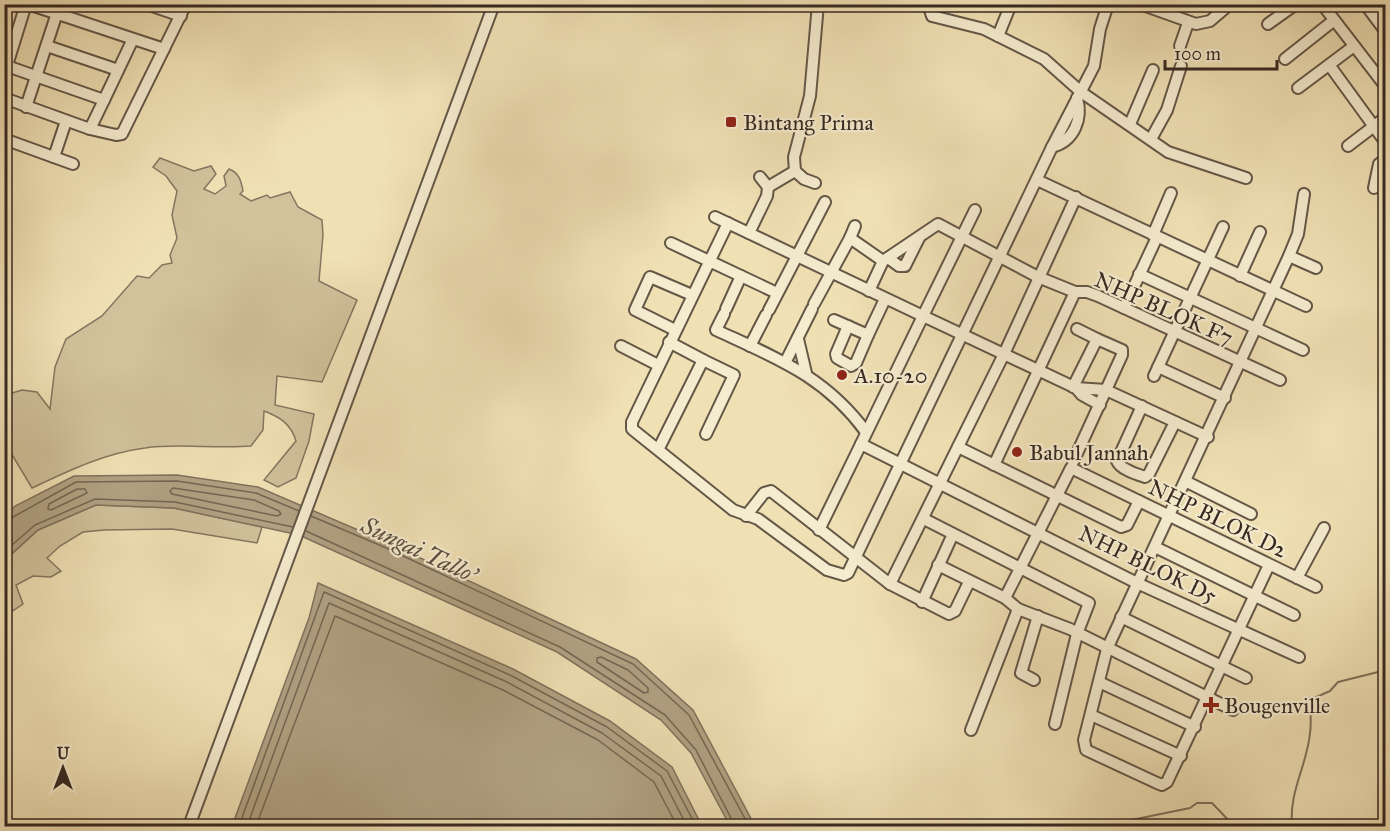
<svg xmlns="http://www.w3.org/2000/svg" width="1390" height="831" font-family="'IM FELL Great Primer',serif">
	<style>
		.green { fill: #d1c29c; stroke: #847660; stroke-width: 1.5 }
		.water { fill: #b1a283; stroke: #80725d; stroke-width: 1.5 }
		.lines { fill: none; stroke-linecap: round; stroke-linejoin: round }
		.shore { stroke: #746653; stroke-width: 1.5 }
		.stream { stroke: #80725d; stroke-width: 2 }
		.minor-casing { stroke: #655748; stroke-width: 14 }
		.minor { stroke: #f5eccf; stroke-width: 10 }
		.poi-dot { fill: #8f2418; stroke: #f5eccf; stroke-width: 2 }
		.labels { text-anchor: middle; stroke-width: 4.5; stroke-linejoin: round; paint-order: stroke }
		.poi-label { font-size: 22px; fill: #372923; stroke: #f5eccf; text-anchor: start }
		.street-label { font-size: 22px; fill: #372923; stroke: #f5eccf }
		.water-label { font-size: 24px; font-style: italic; fill: #5c4d40; stroke: #f5eccf }
	</style>
	<rect width="100%" height="100%" fill="#f0e1b5"/>
	<filter id="stains"><feTurbulence type="fractalNoise" baseFrequency=".00333" numOctaves="4"/><feColorMatrix values="0 0 0 0 .2 0 0 0 0 .09 0 0 0 0 .02 0 0 0 .5 -.17"/></filter>
	<radialGradient id="worn" r=".72"><stop offset=".6" stop-color="#630" stop-opacity="0"/><stop offset="1" stop-color="#630" stop-opacity=".3"/></radialGradient>
	<g class="green">
		<path d="M160,158l34,13 17,-5 5,8 -12,15 11,5 11,-8 -2,-10 5,-7c10,4 12,11 14,22l-3,3 11,7 16,-6 3,3 20,-6 8,15 24,13 1,15 -4,46 38,19 -35,82 -45,-6 -2,29 39,9 -5,27 -13,37 -18,9 -14,-7 32,-39c-5,-17 -16,-24 -32,-30l-1,19 -12,16c-34,3 -75,-3 -106,2 -40,5 -77,23 -113,40l-27,-45v-51l4,2 13,-4 15,2 13,17 5,-42 11,-28 36,-23 35,-40 12,2 13,-13 10,-2 -2,-8 7,-17 -5,-23 5,-24 -11,-15 -13,-9z"/>
		<polygon points="96,505 174,508 262,527 257,543 172,529 104,530 83,532 60,546 47,558 61,571 51,577 33,576 16,585 23,604 5,616 5,560 38,530"/>
	</g>
	<g class="water">
		<polygon points="177,475 258,487 386,542 636,659 693,710 755,826 730,826 691,753 661,720 557,652 299,535 174,508 96,505 38,530 5,560 4,518 15,506 74,476"/>
		<polygon points="318,583 513,669 610,721 672,767 702,826 232,826 309,618"/>
	</g>
	<g class="lines">
		<g class="shore">
			<polygon points="173,488 254,500 279,511 281,514 277,516 172,494 170,491"/>
			<polygon points="77,489 85,489 87,493 51,510 48,509 49,504"/>
			<polyline points="311,516 384,547 633,664 689,715 749,826"/>
			<polyline points="4,522 76,482 177,481 256,493 299,511"/>
			<polyline points="306,531 560,647 665,715 696,750 735,826"/>
			<polyline points="4,552 35,525 95,499 175,502 293,527"/>
			<polygon points="601,657 628,670 648,688 648,692 644,693 597,662 597,658"/>
			<polyline points="239,826 324,592 510,675 607,727 667,771 696,826"/>
			<polyline points="247,826 329,603 507,682 602,733 661,776 687,826"/>
			<polyline points="256,826 335,616 503,690 598,740 654,782 677,826"/>
		</g>
		<g class="stream">
			<polyline points="1102,826 1190,808 1197,803 1212,803 1234,826"/>
			<path d="M1292,826c-3,-36 15,-60 18,-93 2,-12 -1,-19 2,-34l18,-8 8,-9 48,-12"/>
		</g>
		<g class="minor-casing">
			<g id="minor">
				<polyline points="28,4 164,49"/>
				<polyline points="146,4 181,16"/>
				<polyline points="928,4 932,16 984,29 1044,59 1081,92 1168,152 1246,178"/>
				<polyline points="1140,4 1196,24 1210,21 1230,4"/>
				<polyline points="1322,4 1386,87"/>
				<polyline points="1365,4 1386,32"/>
				<polyline points="1268,24 1296,4"/>
				<polyline points="998,36 1011,4"/>
				<polyline points="47,46 118,70"/>
				<polyline points="1180,46 1188,23"/>
				<polyline points="1285,59 1333,21"/>
				<polyline points="4,65 104,100 90,129 4,98"/>
				<polyline points="1330,66 1386,143"/>
				<polyline points="4,75 26,4"/>
				<polyline points="1298,88 1354,46"/>
				<polyline points="104,100 133,39"/>
				<polyline points="26,107 60,4"/>
				<polyline points="1130,124 1153,70"/>
				<polyline points="90,129 116,135 122,134 186,4"/>
				<polyline points="4,139 73,164"/>
				<polyline points="1151,139 1167,110 1181,66"/>
				<polyline points="1348,146 1386,117"/>
				<path d="M1052,147c22,-6 31,-28 25,-49"/>
				<polyline points="54,157 66,121"/>
				<polyline points="1037,180 1306,306"/>
				<polyline points="815,183 804,179 795,171 794,157 810,96 818,4"/>
				<polyline points="768,187 795,171"/>
				<polyline points="1374,188 1379,164 1386,159"/>
				<polyline points="715,217 923,316 975,210"/>
				<polyline points="728,223 632,422 632,429 733,510 758,519 827,570 844,575 848,573 1052,147 1094,66 1100,29 1108,4"/>
				<polyline points="749,233 767,196 768,187 760,177"/>
				<polyline points="1153,235 1171,193"/>
				<polyline points="850,238 855,226"/>
				<polyline points="671,243 777,293"/>
				<polyline points="1289,256 1316,268"/>
				<polyline points="888,258 899,266 905,266 919,238"/>
				<polyline points="1139,274 1303,350"/>
				<polyline points="1240,276 1260,232"/>
				<polyline points="869,291 883,261"/>
				<polyline points="814,304 850,238 883,261 938,224 1038,277 1075,292"/>
				<polyline points="1124,308 1157,237"/>
				<polyline points="726,309 741,276"/>
				<polyline points="769,310 825,202"/>
				<path d="M724,314l-8,16c60,28 109,46 150,102"/>
				<polyline points="834,320 868,335 885,299"/>
				<polyline points="848,326 836,354 837,358 851,366 856,363 868,335"/>
				<polyline points="1077,329 1097,339"/>
				<polyline points="675,330 635,310 650,277 692,295"/>
				<polyline points="798,339 806,373"/>
				<polyline points="621,346 658,365"/>
				<polyline points="750,346 766,315"/>
				<polyline points="703,360 734,375 706,434"/>
				<polyline points="786,361 812,309"/>
				<polyline points="1158,367 1225,398"/>
				<polyline points="1154,376 1223,227"/>
				<polyline points="1076,388 1106,390 1208,437"/>
				<path d="M1142,406l-25,55c3,8 19,13 28,16l4,-3 26,-52"/>
				<polyline points="861,444 923,316 1076,388 1082,395 1100,405"/>
				<polyline points="958,447 1121,527 1127,525 1139,501"/>
				<polyline points="659,448 703,360 669,342"/>
				<polyline points="1073,462 1122,355 1122,350 1097,339 1073,387"/>
				<polyline points="994,465 1075,292 1087,292 1098,296 1280,380"/>
				<polyline points="1187,482 1251,514"/>
				<polyline points="746,516 764,493 771,491 890,584 949,614 955,611 969,582"/>
				<polyline points="924,519 1089,603 1077,634 1055,724"/>
				<polyline points="819,530 861,444 1137,583 1299,657"/>
				<polyline points="1155,547 1294,615"/>
				<polyline points="938,565 1005,598 1071,468 1316,587"/>
				<polyline points="1269,565 1167,782 1162,785 1157,783 1086,750 1084,740 1107,649 1289,256 1298,234 1304,194"/>
				<polyline points="1297,578 1324,528"/>
				<polyline points="890,584 1004,354 1076,197"/>
				<polyline points="1005,598 1018,609 1070,629 1233,710"/>
				<polyline points="922,602 953,534"/>
				<polyline points="1121,617 1246,678"/>
				<polyline points="1034,680 1021,673 1038,616"/>
				<polyline points="1099,682 1195,727"/>
				<polyline points="1091,715 1181,756"/>
				<polyline points="971,730 1018,609"/>
				<polyline points="189,826 494,4"/>
			</g>
		</g>
		<use href="#minor" class="minor"/>
	</g>
	<g class="poi-dot">
		<rect x="725" y="116" width="12" height="12" rx="3"/>
		<circle cx="842" cy="375" r="6"/>
		<circle cx="1017" cy="452" r="6"/>
		<path d="M1208 696h6v6h6v6h-6v6h-6v-6h-6v-6h6z"/>
	</g>
	<g class="labels">
		<g class="poi-label">
			<text x="743" y="130">Bintang Prima</text>
			<text x="854" y="383">A.10-20</text>
			<text x="1029" y="460">Babul Jannah</text>
			<text x="1224" y="713">Bougenville</text>
		</g>
		<g class="street-label">
			<text transform="translate(1164 308) rotate(24)" y="8">NHP BLOK F7</text>
			<text transform="translate(1218 518) rotate(26)" y="8">NHP BLOK D2</text>
			<text transform="translate(1148 564) rotate(26)" y="8">NHP BLOK D5</text>
		</g>
		<g class="water-label">
			<text transform="translate(419 550) rotate(25)" y="8">Sungai Tallo'</text>
		</g>
	</g>
	<rect width="1390" height="831" fill="none" stroke="#f0e1b5" stroke-width="24"/>
	<rect x="6" y="6" width="1378" height="819" fill="none" stroke="#372923" stroke-width="3"/>
	<rect x="12" y="12" width="1366" height="807" fill="none" stroke="#372923" stroke-width="1.5"/>
	<g transform="translate(63 768)" stroke="#f5eccf" stroke-width="4.5" paint-order="stroke">
	<path d="M0-4.5L10 22L0 15L-10 22Z" fill="#372923"/>
	<text y="-9" font-size="16" font-weight="bold" text-anchor="middle" fill="#372923">U</text>
	</g>
	<path d="M1165 60v9h112v-9" fill="none" stroke="#372923" stroke-width="3"/>
	<text x="1174" y="60" font-size="18" fill="#372923" stroke="#f5eccf" stroke-width="4.5" paint-order="stroke">100 m</text>
	<rect width="100%" height="100%" filter="url(#stains)"/>
	<rect width="100%" height="100%" fill="url(#worn)"/>
</svg>
